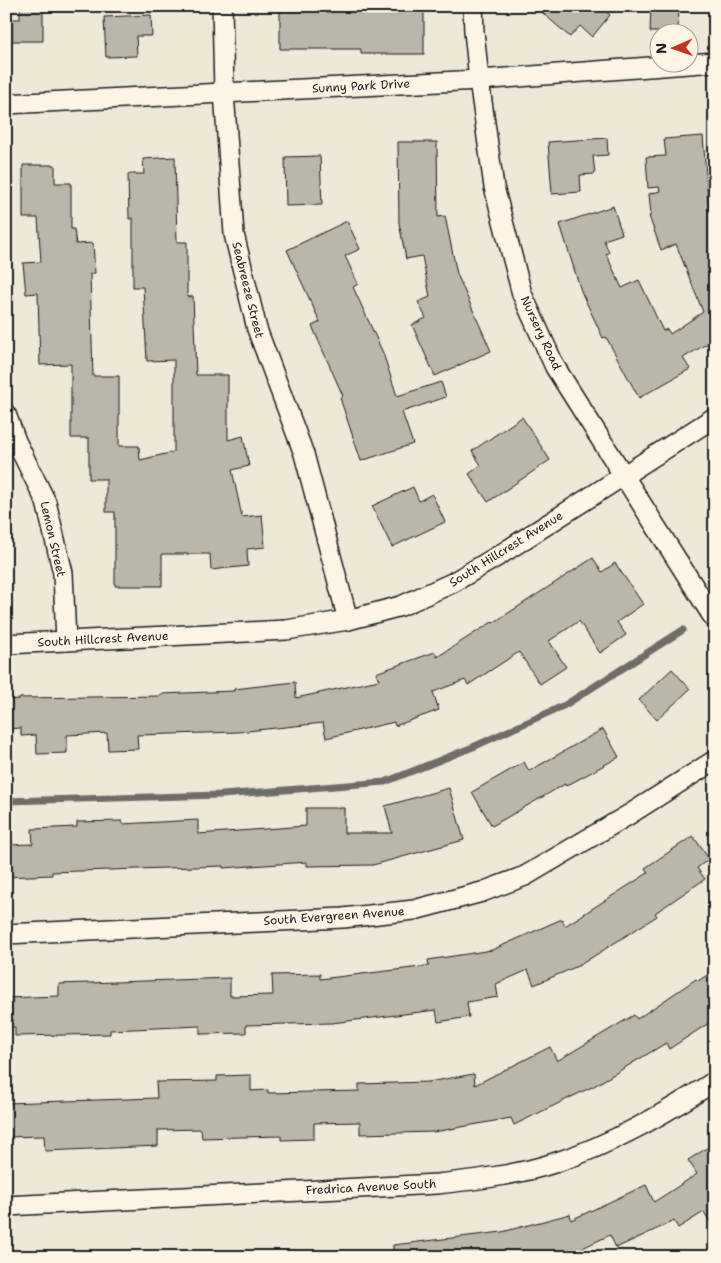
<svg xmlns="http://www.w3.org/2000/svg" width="721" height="1263" font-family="'Shantell Sans',sans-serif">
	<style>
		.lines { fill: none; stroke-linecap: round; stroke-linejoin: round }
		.stream { stroke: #6f6c67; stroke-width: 7 }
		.building { fill: #bab6aa; stroke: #1c1c1c }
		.street-casing { stroke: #1c1c1c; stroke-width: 22 }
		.street { stroke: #fcf5e5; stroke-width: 19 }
		.labels { text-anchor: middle; stroke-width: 4.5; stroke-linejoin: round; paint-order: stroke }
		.street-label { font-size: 12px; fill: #1c1c1c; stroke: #fcf5e5 }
	</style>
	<rect width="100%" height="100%" fill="#eee8d9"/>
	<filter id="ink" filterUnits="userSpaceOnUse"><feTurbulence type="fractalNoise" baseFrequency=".02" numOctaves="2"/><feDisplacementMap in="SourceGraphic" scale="10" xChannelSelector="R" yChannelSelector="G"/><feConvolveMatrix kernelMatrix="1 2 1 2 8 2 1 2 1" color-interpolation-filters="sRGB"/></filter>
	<g filter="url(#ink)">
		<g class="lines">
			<polyline class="stream" points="6,801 222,795 385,782 473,747 565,705 683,630"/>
		</g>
		<g class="building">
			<polygon points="20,6 43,6 43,41 12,41 12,19 20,19"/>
			<polygon points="361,6 424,6 424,54 361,54 361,49 280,49 280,8 361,8"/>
			<polygon points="535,6 600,6 610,15 592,37 580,26 570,37"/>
			<polygon points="651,6 679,6 678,32 650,32"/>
			<polygon points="151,15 152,36 136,36 137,56 106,57 104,17"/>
			<polygon points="703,136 709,212 715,210 715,339 683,358 690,369 639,398 606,337 603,338 581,291 560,224 613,206 622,234 604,240 609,253 606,254 622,288 639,280 663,331 667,329 670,334 703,312 676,244 661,250 649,216 651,215 649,194 660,191 659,187 648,188 646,157 666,156 664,139"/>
			<polygon points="607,138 608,155 593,156 595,174 580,175 581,192 552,194 548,142"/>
			<polygon points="398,142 437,142 438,217 445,216 457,274 491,351 435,376 412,325 426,318 418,302 430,297 422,256 406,259 399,223"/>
			<polygon points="320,156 322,205 286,206 285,157"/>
			<polygon points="175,157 177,242 187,242 187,297 193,296 196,375 228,375 228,440 243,436 249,466 232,470 242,517 262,515 265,547 247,549 248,566 211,570 210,554 162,554 162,586 115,586 115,512 106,512 106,479 89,479 89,438 71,438 71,364 40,365 38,293 26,294 23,263 41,262 38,218 23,218 23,165 55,165 55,183 71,183 71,229 74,229 76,244 93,243 95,273 90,274 93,376 119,376 119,446 139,446 140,460 174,452 174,360 147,361 143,287 133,287 133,218 129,219 128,174 144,174 143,159"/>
			<polygon points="347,221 360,249 345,256 358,284 353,287 383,353 397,396 441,382 446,397 402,412 413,444 361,461 340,398 343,396 312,326 320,322 287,250"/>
			<polygon points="522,417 550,460 488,502 469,474 481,465 472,451"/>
			<polygon points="413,487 419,501 432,494 445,522 392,547 372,506"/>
			<polygon points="593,558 602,572 615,563 643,604 617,622 626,635 600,653 579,621 549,641 566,667 540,684 519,652 468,685 465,680 433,692 439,710 395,726 394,722 326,738 323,723 238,732 137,735 138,749 108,750 107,733 67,735 67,753 37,754 36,735 21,736 21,728 6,729 6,700 20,699 20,698 161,696 161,694 234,691 234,689 295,682 296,698 379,680 376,673 435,652 437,657 492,622 493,623"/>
			<polygon points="672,669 690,689 657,720 639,700"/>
			<polygon points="603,729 619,757 566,786 565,784 492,826 472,792 524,762 529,771"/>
			<polygon points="449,788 464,840 373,865 307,866 307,862 223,868 223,866 52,872 52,875 6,877 6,845 33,844 32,829 77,827 77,822 122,821 122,824 198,820 198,834 306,826 306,808 344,808 344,833 392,833 385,806"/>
			<polygon points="693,836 709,859 697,868 705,879 655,913 657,916 580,965 534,985 528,970 496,984 498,997 467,1002 469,1017 438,1022 436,1010 332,1023 246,1025 246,1033 200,1034 200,1026 110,1030 110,1034 15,1036 15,1027 6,1027 6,998 59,996 59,984 230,978 230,996 273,995 272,975 320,974 320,979 429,966 428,960 492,950 562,919 565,926 648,873 645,868"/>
			<polygon points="715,970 715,1019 669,1049 666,1043 594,1086 514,1125 511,1118 434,1132 360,1134 360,1122 314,1123 314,1139 281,1140 281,1136 202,1138 201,1129 158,1130 158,1146 45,1151 44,1136 6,1137 6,1103 157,1098 156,1082 217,1081 217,1076 251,1075 251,1091 268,1090 268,1093 359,1091 359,1084 428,1082 474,1074 475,1085 550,1047 557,1061 634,1015 637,1019 696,979 698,981"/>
			<polygon points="715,1143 715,1230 704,1212 678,1228 674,1221 616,1248 610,1235 574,1252 556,1257 393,1257 393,1245 502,1232 570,1214 571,1220 646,1185 654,1202 697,1174 688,1160"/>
		</g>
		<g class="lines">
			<g class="street-casing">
				<g id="street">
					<polyline points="222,6 224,92 234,234 257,329 304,454 348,620"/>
					<polyline points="473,6 474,31 479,80 494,187 522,294 555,367 715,620"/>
					<polyline points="6,104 479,80 715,62"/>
					<polyline points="6,414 16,441 46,502 63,573 66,641"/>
					<polyline points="6,644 286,630 348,620 401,606 452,583 498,556 715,417"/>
					<polyline points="6,934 343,918 414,910 482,892 525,876 630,814 715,760"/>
					<path d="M6,1206l431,-22c37,-4 81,-9 117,-21 57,-18 110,-49 161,-82"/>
				</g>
			</g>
			<use href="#street" class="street"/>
		</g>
	</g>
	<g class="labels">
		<g class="street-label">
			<text transform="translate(361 86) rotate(-3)" y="4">Sunny Park Drive</text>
			<text transform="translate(248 290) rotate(76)" y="4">Seabreeze Street</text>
			<text transform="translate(541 333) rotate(65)" y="4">Nursery Road</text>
			<text transform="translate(53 539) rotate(77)" y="4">Lemon Street</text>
			<text transform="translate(506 549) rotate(-32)" y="4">South Hillcrest Avenue</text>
			<text transform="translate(103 639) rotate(-3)" y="4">South Hillcrest Avenue</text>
			<text transform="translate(334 916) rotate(-4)" y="4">South Evergreen Avenue</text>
			<text transform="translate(371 1187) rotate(-3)" y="4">Fredrica Avenue South</text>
		</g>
	</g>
	<rect width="721" height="1263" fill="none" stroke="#fcf5e5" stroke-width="25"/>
	<rect x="12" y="12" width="696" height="1238" fill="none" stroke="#1c1c1c" stroke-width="2" filter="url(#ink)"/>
	<g transform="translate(674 48) rotate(268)"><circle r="24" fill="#fcf5e5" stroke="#a29e95"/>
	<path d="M0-4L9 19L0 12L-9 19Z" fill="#c8321e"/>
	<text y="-8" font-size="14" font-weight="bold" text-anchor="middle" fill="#1c1c1c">N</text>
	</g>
</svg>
